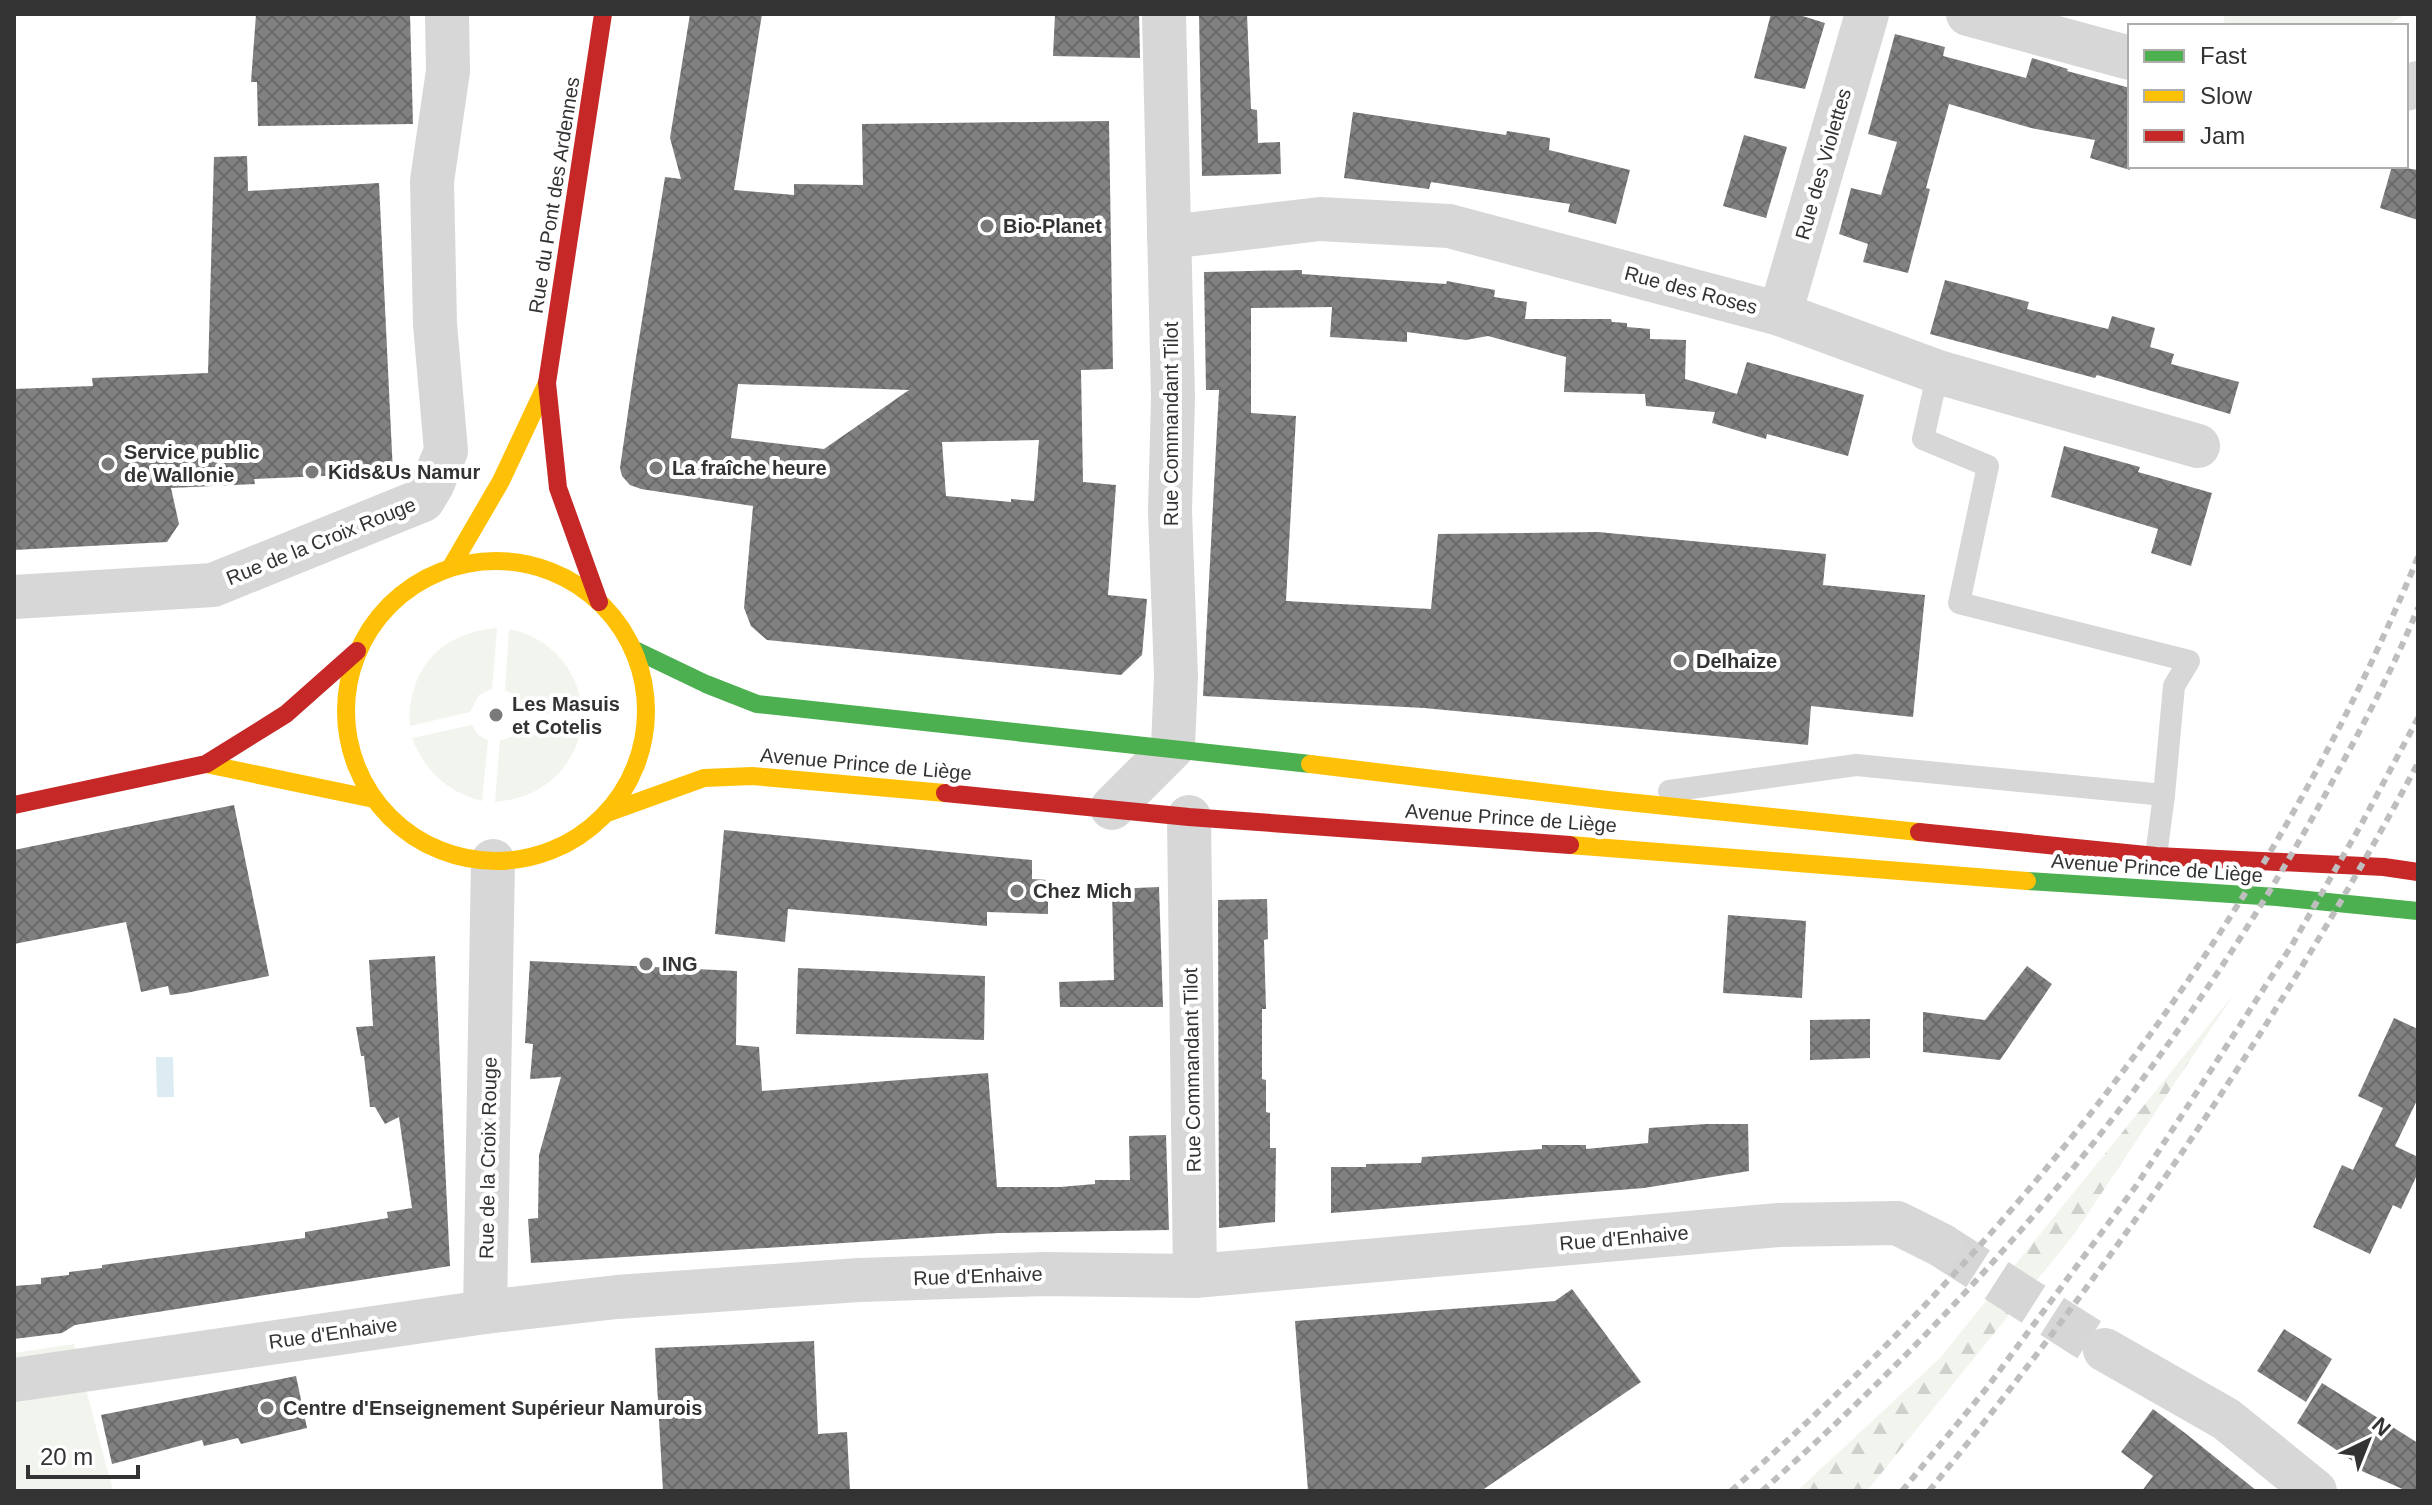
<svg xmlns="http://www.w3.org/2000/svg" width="2432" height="1505" font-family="Helvetica,sans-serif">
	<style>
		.grass { fill: #f1f5ed }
		.forest { fill: url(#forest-firs) }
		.park { fill: url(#park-crowns) }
		.water { fill: #ddebf3 }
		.building { fill: url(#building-cross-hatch); fill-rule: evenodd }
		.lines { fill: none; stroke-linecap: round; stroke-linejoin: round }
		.street-tunnel { stroke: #d6d6d6; stroke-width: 44; stroke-dasharray: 44 22; stroke-linecap: butt }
		.lane { stroke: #d7d7d7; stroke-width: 22 }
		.street { stroke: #d7d7d7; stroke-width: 44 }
		.fast { stroke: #4caf50; stroke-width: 18 }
		.slow { stroke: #ffc107; stroke-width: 18 }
		.jam { stroke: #c62828; stroke-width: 18 }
		.rail { stroke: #bebebe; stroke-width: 6; stroke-dasharray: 8 6; stroke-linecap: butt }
		.poi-dot { fill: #7a7a7a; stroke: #fff; stroke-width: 3 }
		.labels { text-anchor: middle; stroke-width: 8; stroke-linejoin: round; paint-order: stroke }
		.street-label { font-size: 20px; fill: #333; stroke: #fff }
		.poi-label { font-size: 20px; font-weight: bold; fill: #333; stroke: #fff; text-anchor: start }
	</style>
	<defs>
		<pattern id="forest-firs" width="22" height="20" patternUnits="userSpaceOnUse" patternTransform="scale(2)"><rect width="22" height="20" fill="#f1f5ed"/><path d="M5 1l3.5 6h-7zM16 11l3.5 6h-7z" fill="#cfd2cc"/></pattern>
		<pattern id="park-crowns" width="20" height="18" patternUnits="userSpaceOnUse" patternTransform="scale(2)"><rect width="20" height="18" fill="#f1f5ed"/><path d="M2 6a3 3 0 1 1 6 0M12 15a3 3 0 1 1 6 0" fill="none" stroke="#cfd2cc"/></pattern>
		<pattern id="building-cross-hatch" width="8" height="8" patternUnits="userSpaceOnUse" patternTransform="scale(2)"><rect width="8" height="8" fill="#818181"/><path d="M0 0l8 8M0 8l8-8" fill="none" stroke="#6a6a6a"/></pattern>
	</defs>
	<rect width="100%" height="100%" fill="#fff"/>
	<g class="grass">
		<path d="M497,628l-5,61 -13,6 -9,17 -60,14c-3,-57 32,-94 87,-98z"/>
		<path d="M509,629c44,9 71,43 74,87l-60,-5 -9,-16 -9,-5z"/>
		<path d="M521,724l61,4c-11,45 -42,70 -87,74l5,-61 11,-4z"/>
		<path d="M472,725l6,10 10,5 -6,61c-35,-9 -57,-30 -70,-63z"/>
		<polygon points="74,1344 113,1491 14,1491 14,1353"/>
	</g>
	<polygon class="forest" points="2234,994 2075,1233 1867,1491 1797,1491 1940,1358"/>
	<polygon class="park" points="2225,14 2406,14 2386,26 2223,26"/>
	<polygon class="water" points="156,1057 173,1057 174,1097 157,1097"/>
	<g class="building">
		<polygon points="256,14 410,14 413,124 258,126 257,82 251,82"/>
		<path d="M690,14h72l-28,176 60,5v-11l69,1 -1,-61 247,-3 4,248 -32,1 2,112 33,3 -8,110 39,4 -5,56 -21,20 -354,-35 -16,-14 -7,-18 9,-102 -112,-17 -11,-4 -8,-9 -2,-8 15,-104 30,-187 16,2 -11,-41zM738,384l171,6 -85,59 -93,-11zM1039,440l-5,61 -23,-2v3l-65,-6 -4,-54z"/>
		<polygon points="1055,14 1139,14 1140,58 1053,56"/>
		<polygon points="1199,14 1247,14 1251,109 1257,110 1258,143 1280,142 1281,174 1202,176"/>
		<polygon points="1771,14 1796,14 1825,23 1805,89 1754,78"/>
		<polygon points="1895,34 1945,47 1943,56 2026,78 2032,58 2068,69 2067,71 2130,88 2130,170 2090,158 2095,140 2031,128 1949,104 1926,188 1930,189 1908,273 1863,262 1868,244 1839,234 1851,188 1881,195 1897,142 1868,134"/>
		<polygon points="1353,112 1506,135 1507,131 1550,138 1549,150 1630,170 1616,224 1568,212 1570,204 1431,182 1429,189 1344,178"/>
		<polygon points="1744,135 1787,147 1766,218 1723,206"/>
		<polygon points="247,156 248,191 379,183 393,473 254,479 255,484 171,488 179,524 167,542 14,550 14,389 93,386 92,378 208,373 214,157"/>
		<polygon points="2392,166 2418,170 2418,220 2380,208"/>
		<polygon points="1302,270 1302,274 1446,284 1447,281 1495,290 1494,297 1527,302 1525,319 1611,319 1612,322 1627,323 1627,327 1650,329 1650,339 1686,340 1685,379 1737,394 1747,362 1864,395 1848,456 1767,434 1766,439 1712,423 1715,412 1646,406 1645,394 1564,392 1566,357 1488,336 1466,340 1407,332 1407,342 1330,337 1332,307 1251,308 1251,413 1296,416 1286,601 1431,609 1438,534 1598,532 1826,554 1823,585 1925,595 1913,717 1811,706 1808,745 1424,708 1203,696 1219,390 1206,390 1204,272"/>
		<polygon points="1945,280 2029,302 2027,309 2108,329 2112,316 2155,328 2150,347 2174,354 2171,364 2239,382 2230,414 2097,375 2095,378 1930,334"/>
		<polygon points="2064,446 2140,467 2138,472 2212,493 2191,566 2151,553 2158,529 2051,497"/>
		<polygon points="234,805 269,976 186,993 170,995 168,986 141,992 126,922 14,944 14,850"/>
		<polygon points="724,830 1032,860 1032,879 1048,880 1048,914 987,912 987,926 788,909 785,942 715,934"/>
		<polygon points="1159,887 1163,1007 1060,1007 1059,982 1114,980 1112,889"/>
		<polygon points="1267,899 1268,939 1264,940 1266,1009 1262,1009 1262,1079 1266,1080 1266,1112 1270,1113 1270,1148 1276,1148 1275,1222 1219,1228 1218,900"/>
		<polygon points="1728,915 1806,921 1802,998 1723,993"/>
		<polygon points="435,956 450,1266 75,1325 62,1333 14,1339 14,1286 41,1284 41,1278 69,1275 69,1272 102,1268 102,1265 305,1238 305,1232 388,1218 387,1212 412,1208 399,1117 385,1124 375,1107 370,1107 364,1056 361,1056 356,1027 373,1026 369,960"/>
		<polygon points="530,961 737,971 736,1045 759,1047 762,1091 988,1073 997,1187 1060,1187 1095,1184 1095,1180 1130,1180 1129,1136 1166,1135 1169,1230 998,1233 531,1263 528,1219 538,1218 539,1155 561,1077 530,1079 533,1044 525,1043"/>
		<polygon points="2027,966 2052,984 2000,1060 1923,1052 1923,1012 1985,1020"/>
		<polygon points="798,968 985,976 984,1040 796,1034"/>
		<polygon points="2394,1018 2418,1029 2418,1098 2395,1146 2418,1157 2418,1173 2401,1209 2393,1205 2370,1254 2313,1227 2342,1165 2353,1170 2383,1108 2358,1096"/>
		<polygon points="1870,1019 1870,1058 1810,1060 1810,1020"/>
		<polygon points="1706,1124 1748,1124 1749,1171 1644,1188 1331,1213 1331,1167 1366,1167 1366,1164 1421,1163 1422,1157 1542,1149 1542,1145 1586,1145 1586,1149 1648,1143 1649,1128"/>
		<polygon points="1572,1289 1641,1382 1481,1491 1308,1491 1295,1321 1555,1301"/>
		<polygon points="2284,1329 2332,1359 2306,1402 2257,1371"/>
		<polygon points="814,1341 818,1434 847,1432 850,1491 663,1491 655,1348"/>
		<polygon points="296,1376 307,1428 241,1444 238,1438 204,1446 202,1440 112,1464 101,1415"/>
		<polygon points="2322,1383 2418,1443 2418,1491 2407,1491 2355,1468 2357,1464 2297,1423"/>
		<polygon points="2153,1409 2185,1433 2257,1491 2142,1491 2153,1476 2121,1452"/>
	</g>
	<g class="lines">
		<polyline class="street-tunnel" points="1941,1245 2105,1350"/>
		<g class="lane">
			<polyline points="1938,372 1923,439 1988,466 1959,603 2189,661 2174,686 2164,795"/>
			<polyline points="1669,791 1856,765 2164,795 2156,856"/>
		</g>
		<g class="street">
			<polyline points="1968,14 2130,58"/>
			<polyline points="2406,89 2418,83"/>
			<polyline points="1169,237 1320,219 1449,226 1780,314 1938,372 2198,446"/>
			<polyline points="1780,314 1867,14"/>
			<polyline points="14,597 213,585 423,500 432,485 446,451 435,324 432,181 448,71 447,14"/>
			<polyline points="1112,808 1173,747 1176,676 1170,511 1173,398 1164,14"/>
			<polyline points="1189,817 1195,1276"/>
			<polyline points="485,1312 493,861"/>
			<polyline points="2105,1350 2226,1419 2315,1491"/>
			<polyline points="14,1380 485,1312 617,1297 859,1280 1044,1274 1195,1276 1779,1225 1897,1223 1941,1245"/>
		</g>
		<g class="fast">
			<polyline points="633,649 706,684 757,704 1310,764"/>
			<polyline points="2027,881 2277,897 2418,911"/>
		</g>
		<g class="slow">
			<circle cx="496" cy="711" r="150"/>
			<polyline points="451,567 501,481 547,383"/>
			<polyline points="206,764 374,799"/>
			<polyline points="1310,764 1608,800 1919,832"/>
			<polyline points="607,813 704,778 752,776 945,793"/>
			<polyline points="1570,845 2027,881"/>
		</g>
		<g class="jam">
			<polyline points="599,602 558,488 547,383 603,14"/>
			<polyline points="945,793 1189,817 1570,845"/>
			<polyline points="14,805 206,764 286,714 357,651"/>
			<polyline points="1919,832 2156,856 2384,867 2418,872"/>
		</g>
		<g class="rail">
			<path d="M1731,1491c294,-257 538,-572 687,-934"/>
			<path d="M1762,1491c231,-204 431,-447 576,-720 29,-53 57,-107 80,-163"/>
			<polyline points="1902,1491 1986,1389 2136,1186 2292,945 2362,823 2418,718"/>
			<path d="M1929,1491c185,-227 351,-469 489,-728"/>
		</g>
	</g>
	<g class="poi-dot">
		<circle cx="987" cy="226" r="8"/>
		<circle cx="108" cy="464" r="8"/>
		<circle cx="656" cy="468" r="8"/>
		<circle cx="312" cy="472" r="8"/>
		<circle cx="1680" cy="661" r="8"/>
		<circle cx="496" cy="715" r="8"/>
		<circle cx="1017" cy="891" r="8"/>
		<circle cx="646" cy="964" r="8"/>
		<circle cx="267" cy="1408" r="8"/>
	</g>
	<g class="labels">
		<g class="street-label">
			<text transform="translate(1823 164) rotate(-74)" y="7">Rue des Violettes</text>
			<text transform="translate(554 195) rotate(-81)" y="7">Rue du Pont des Ardennes</text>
			<text transform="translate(1691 290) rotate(15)" y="7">Rue des Roses</text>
			<text transform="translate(1171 424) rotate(-90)" y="7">Rue Commandant Tilot</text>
			<text transform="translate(321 541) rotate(-22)" y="7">Rue de la Croix Rouge</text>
			<text transform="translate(866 764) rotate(5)" y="7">Avenue Prince de Liège</text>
			<text transform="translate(1511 818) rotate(4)" y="7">Avenue Prince de Liège</text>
			<text transform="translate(2157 868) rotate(4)" y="7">Avenue Prince de Liège</text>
			<text transform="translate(1192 1070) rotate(-91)" y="7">Rue Commandant Tilot</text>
			<text transform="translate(488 1158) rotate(-89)" y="7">Rue de la Croix Rouge</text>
			<text transform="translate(1624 1238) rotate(-5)" y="7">Rue d'Enhaive</text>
			<text transform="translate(978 1276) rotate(-2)" y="7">Rue d'Enhaive</text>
			<text transform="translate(333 1333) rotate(-8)" y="7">Rue d'Enhaive</text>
		</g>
		<g class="poi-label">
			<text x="1003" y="233">Bio-Planet</text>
			<text x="124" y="459">Service public<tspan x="124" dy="23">de Wallonie</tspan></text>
			<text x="672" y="475">La fraîche heure</text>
			<text x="328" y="479">Kids&amp;Us Namur</text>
			<text x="1696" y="668">Delhaize</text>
			<text x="512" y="711">Les Masuis<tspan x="512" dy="23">et Cotelis</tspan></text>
			<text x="1033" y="898">Chez Mich</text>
			<text x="662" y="971">ING</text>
			<text x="283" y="1415">Centre d'Enseignement Supérieur Namurois</text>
		</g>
	</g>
	<rect width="2432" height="1505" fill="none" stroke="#333333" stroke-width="32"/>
	<rect x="2128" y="24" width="280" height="144" fill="#ffffff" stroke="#adadad" stroke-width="2"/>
	<rect x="2144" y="50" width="40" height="12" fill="#4caf50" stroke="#adadad" stroke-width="2"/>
	<text x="2200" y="64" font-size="24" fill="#333333">Fast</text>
	<rect x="2144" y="90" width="40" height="12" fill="#ffc107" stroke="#adadad" stroke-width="2"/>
	<text x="2200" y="104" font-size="24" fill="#333333">Slow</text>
	<rect x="2144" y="130" width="40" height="12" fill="#c62828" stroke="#adadad" stroke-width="2"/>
	<text x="2200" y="144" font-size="24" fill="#333333">Jam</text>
	<g transform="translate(2368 1441) rotate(43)" stroke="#ffffff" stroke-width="6" paint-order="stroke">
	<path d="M0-6L14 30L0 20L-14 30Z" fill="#333333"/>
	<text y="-12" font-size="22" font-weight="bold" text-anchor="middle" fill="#333333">N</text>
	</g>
	<path d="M28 1465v12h110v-12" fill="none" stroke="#333333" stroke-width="4"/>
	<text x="40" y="1465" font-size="24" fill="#333333" stroke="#ffffff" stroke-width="6" paint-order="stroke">20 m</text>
</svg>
